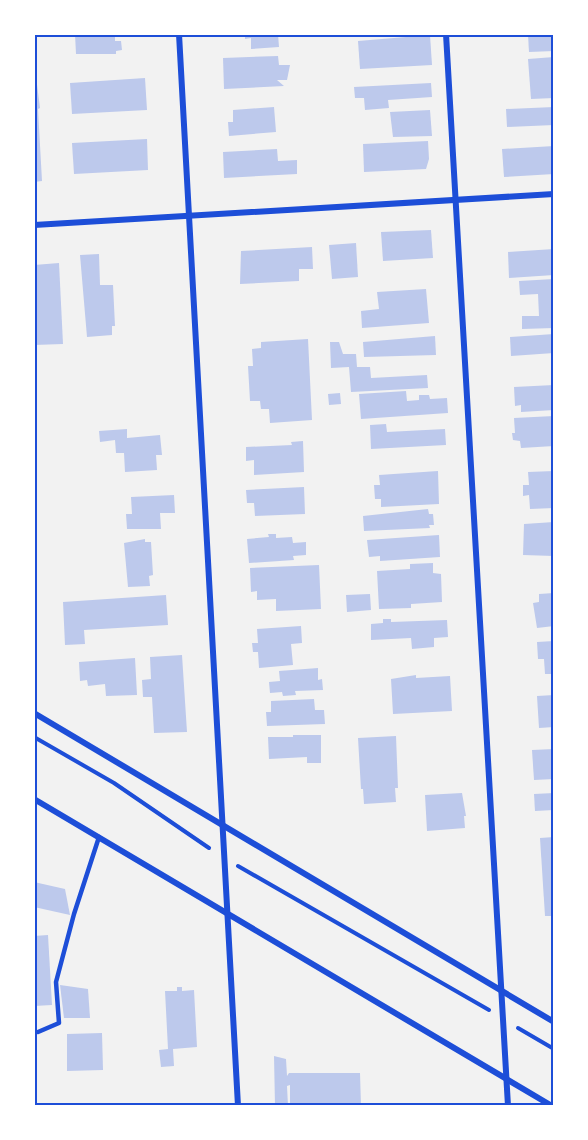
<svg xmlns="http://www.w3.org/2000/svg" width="588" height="1140" font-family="'Open Sans',sans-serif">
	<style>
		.building { fill: #bdc9ec }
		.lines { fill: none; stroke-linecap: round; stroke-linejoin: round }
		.path { stroke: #1d4ed8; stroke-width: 4 }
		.service { stroke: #1d4ed8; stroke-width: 4.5 }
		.minor { stroke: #1d4ed8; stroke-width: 6 }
		.neatline { fill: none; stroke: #1d4ed8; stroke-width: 2 }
	</style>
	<rect width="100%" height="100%" fill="#f2f2f2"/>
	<g class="building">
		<polygon points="75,34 115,34 115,41 121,41 122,50 116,51 116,54 76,54"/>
		<polygon points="245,34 278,34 279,47 251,49 251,38 245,39"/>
		<polygon points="554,34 554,51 529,52 528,35"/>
		<polygon points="430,35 432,65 360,69 358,41"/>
		<polygon points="278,56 279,65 290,65 287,80 277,80 284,86 224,89 223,58"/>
		<polygon points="554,57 554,98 531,99 528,59"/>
		<polygon points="34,61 40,108 38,109 42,181 34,182"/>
		<polygon points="145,78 147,110 72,114 70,83"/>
		<polygon points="431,83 432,97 388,100 389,108 365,110 364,98 355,98 354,87"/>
		<polygon points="274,107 276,132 229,136 228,122 233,122 233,110"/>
		<polygon points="554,107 554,125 507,127 506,109"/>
		<polygon points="430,110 432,136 393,137 390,112"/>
		<polygon points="147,139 148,170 74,174 72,143"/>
		<polygon points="428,141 429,159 426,169 364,172 363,144"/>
		<polygon points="554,146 554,174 504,177 502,149"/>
		<polygon points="277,149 278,161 297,160 297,174 224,178 223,152"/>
		<polygon points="431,230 433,258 383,261 381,232"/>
		<polygon points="356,243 358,277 332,279 329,245"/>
		<polygon points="312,247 313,269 299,269 299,281 240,284 241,251"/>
		<polygon points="554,249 554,275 509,278 508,252"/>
		<polygon points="99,254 100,285 113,285 115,326 112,326 112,335 87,337 80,255"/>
		<polygon points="59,263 63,344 34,345 34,265"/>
		<polygon points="554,279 554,328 522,329 522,316 539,316 538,294 520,295 519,281"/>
		<polygon points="426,289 429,323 362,328 361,311 379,309 377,292"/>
		<polygon points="554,334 554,353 511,356 510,337"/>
		<polygon points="435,336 436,355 364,357 363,342"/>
		<polygon points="308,339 312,420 270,423 269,409 261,409 260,401 250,401 248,366 253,366 252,349 261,348 261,342"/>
		<polygon points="330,342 339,342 343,354 356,354 357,367 370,367 371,378 427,375 428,388 351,392 349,367 331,368"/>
		<polygon points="554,385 554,410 521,412 521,405 515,406 514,387"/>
		<polygon points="406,391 407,401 419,400 419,395 429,395 430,399 447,398 448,413 361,419 359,394"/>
		<polygon points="340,393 341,404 329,405 328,394"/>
		<polygon points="554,416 554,446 521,448 520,441 513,440 512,433 515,433 514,418"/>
		<polygon points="386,424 387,432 445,429 446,445 371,449 370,425"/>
		<polygon points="127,429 127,438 160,435 162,455 156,455 157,470 125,472 124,453 116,453 115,440 100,442 99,431"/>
		<polygon points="303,441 304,472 254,475 254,460 246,461 246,447 292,445 291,442"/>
		<polygon points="438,471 439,504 381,507 381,499 375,499 374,485 380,485 379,475"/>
		<polygon points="554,471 554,508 530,509 529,495 523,496 523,485 529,485 528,472"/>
		<polygon points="304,487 305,514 255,516 254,503 247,503 246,490"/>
		<polygon points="174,495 175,513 160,513 161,529 127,529 126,514 132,514 131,497"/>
		<polygon points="428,509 429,514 433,514 434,525 429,525 430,528 364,531 363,516"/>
		<polygon points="554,522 554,556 523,555 524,524"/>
		<polygon points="268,534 276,534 276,538 292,537 293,543 306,542 306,555 293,556 294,560 249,563 247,539 269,537"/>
		<polygon points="439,535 440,557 380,561 380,556 369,557 367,540"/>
		<polygon points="145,539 145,542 151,542 153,575 149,576 150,586 128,587 124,543"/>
		<polygon points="433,563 433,573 441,574 442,602 411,604 411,608 379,609 377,571 410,569 410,564"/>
		<polygon points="319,565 321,609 276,611 276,599 257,600 257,591 251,592 250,568"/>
		<polygon points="554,593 554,626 537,628 533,603 539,602 539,594"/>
		<polygon points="370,594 371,610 347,612 346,595"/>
		<polygon points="166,595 168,625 84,630 85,644 65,645 63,602"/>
		<polygon points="383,619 391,619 391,622 447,620 448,637 434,638 434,647 412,649 411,638 371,640 371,624 383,623"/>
		<polygon points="301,626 302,643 291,644 293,665 259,668 258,652 253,652 252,643 258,643 257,629"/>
		<polygon points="554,641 554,674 545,674 544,659 538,659 537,642"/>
		<polygon points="182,655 187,732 154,733 152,697 143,697 142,680 151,679 150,657"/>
		<polygon points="135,658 137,695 106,696 105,684 88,686 87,680 80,681 79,662"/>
		<polygon points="318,668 318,680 322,679 323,690 295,691 296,695 283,696 282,692 270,693 269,682 280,681 279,671"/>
		<polygon points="416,675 416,678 450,676 452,711 393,714 391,679"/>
		<polygon points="554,695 554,727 539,728 537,696"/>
		<polygon points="314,699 315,710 324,710 325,724 267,726 266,712 271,712 271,701"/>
		<polygon points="293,735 321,735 321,763 307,763 307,757 269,759 268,737 293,737"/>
		<polygon points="396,736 398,788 395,788 396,802 364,804 363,789 361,789 358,738"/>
		<polygon points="554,749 554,779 534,780 532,750"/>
		<polygon points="462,793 466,816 464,816 465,828 427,831 425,795"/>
		<polygon points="554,793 554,810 535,811 534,794"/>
		<polygon points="554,837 554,916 545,916 540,838"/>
		<polygon points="34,882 65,889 70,915 34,907"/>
		<polygon points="48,935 52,1005 34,1006 34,936"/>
		<polygon points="60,985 88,989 90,1018 64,1018"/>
		<polygon points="177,987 182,987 182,991 194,990 197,1047 173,1049 174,1066 161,1067 159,1050 168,1049 165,991 177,991"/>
		<polygon points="102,1033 103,1070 67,1071 67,1034"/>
		<polygon points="274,1056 286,1059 287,1076 289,1073 360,1073 361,1106 290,1106 290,1085 287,1086 288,1106 275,1106"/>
	</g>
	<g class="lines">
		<g class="path">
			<polyline points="34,737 114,783 209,848"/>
			<polyline points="238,866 489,1010"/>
			<polyline points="518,1028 554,1049"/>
		</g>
		<polyline class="service" points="38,1032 59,1023 56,982 74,914 99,837"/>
		<g class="minor">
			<polyline points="179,34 238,1106"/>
			<polyline points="446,34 508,1106"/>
			<polyline points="34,225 554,194"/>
			<polyline points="34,713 554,1022"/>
			<polyline points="34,799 552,1106"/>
		</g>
	</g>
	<rect width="588" height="1140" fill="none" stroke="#ffffff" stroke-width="72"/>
	<rect x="36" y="36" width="516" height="1068" class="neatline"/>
</svg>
